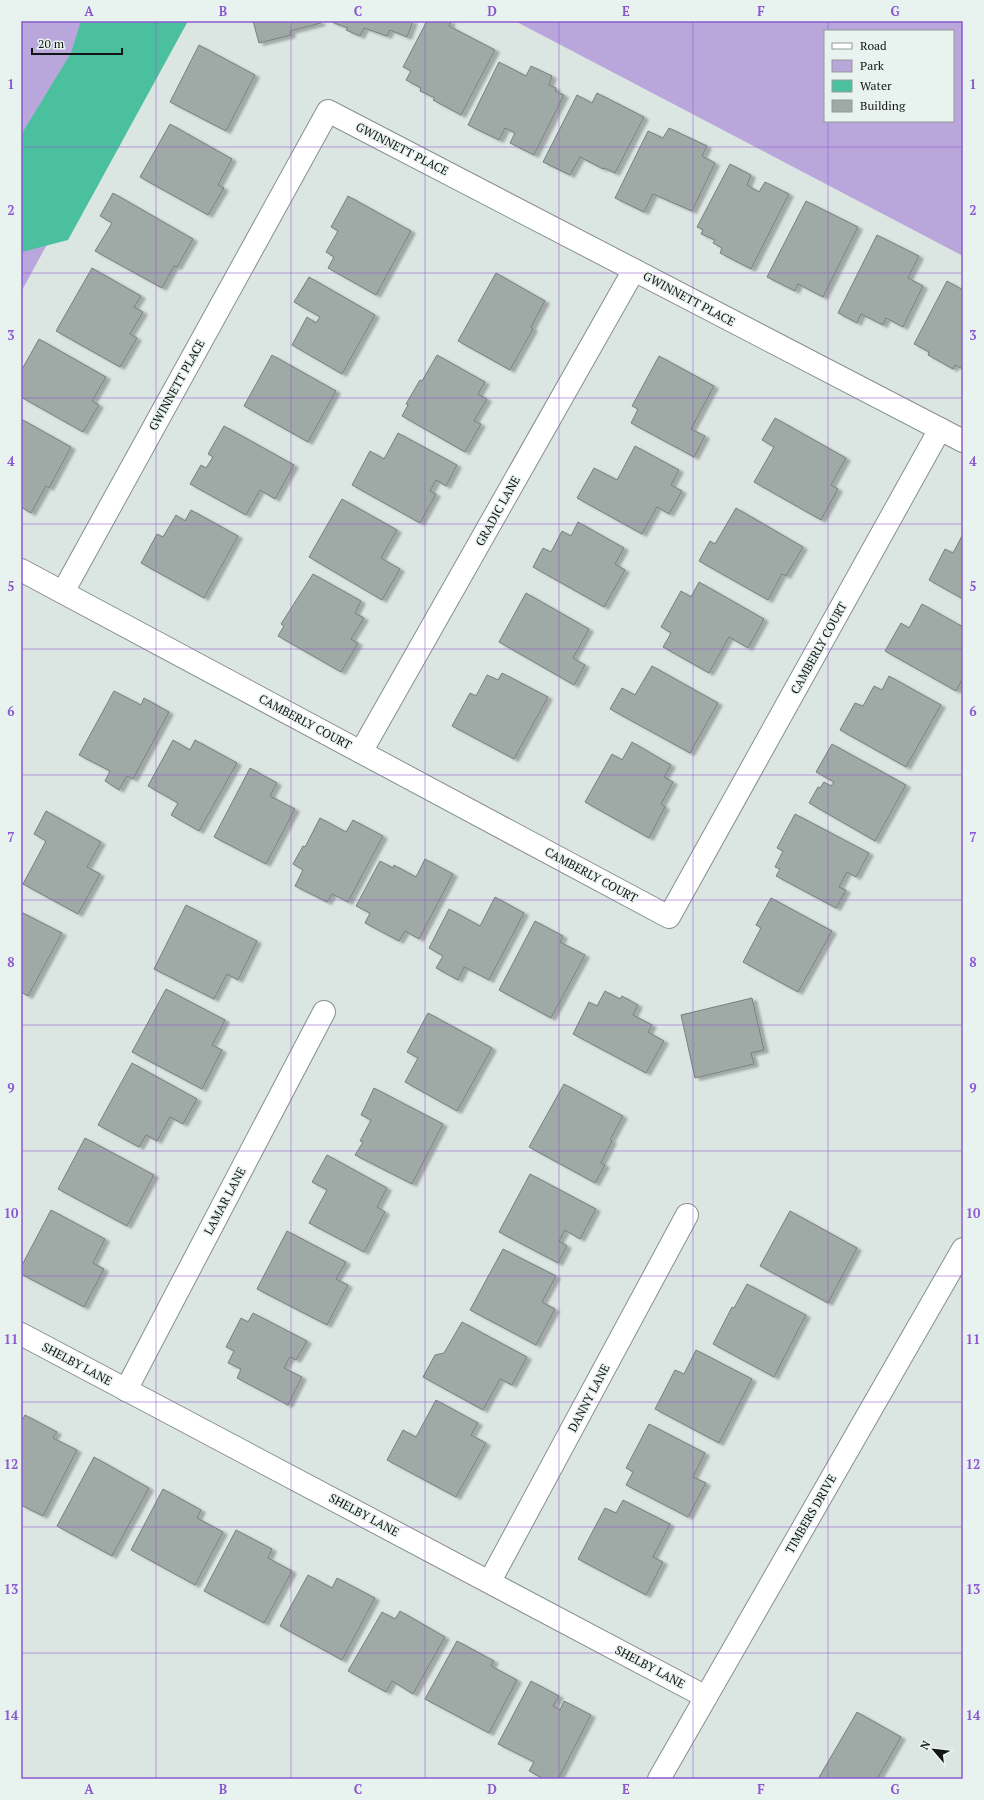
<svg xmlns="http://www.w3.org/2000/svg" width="984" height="1800" font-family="'PT Serif',serif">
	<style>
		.green { fill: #b9a7dc; fill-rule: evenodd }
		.water { fill: #4bc09e }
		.building { fill: #9fa9a5; stroke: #77807c; filter: url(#shadow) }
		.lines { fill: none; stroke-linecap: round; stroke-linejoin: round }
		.minor-casing { stroke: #87908d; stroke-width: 24 }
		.minor { stroke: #fff; stroke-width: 22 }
		.grid { fill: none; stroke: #8b58d1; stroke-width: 1; stroke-opacity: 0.55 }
		.labels { text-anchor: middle; stroke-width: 3; stroke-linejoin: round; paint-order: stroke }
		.street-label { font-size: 12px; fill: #121514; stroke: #e8f2ee }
		.neatline { fill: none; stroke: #8b58d1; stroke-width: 1.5 }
		.grid-label { font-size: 13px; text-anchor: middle; font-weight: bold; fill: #8b58d1 }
	</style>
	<defs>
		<filter id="shadow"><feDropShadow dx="4.5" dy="2.5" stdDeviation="1" flood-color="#0004"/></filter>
	</defs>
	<rect width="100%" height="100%" fill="#dbe5e1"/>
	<g class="green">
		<polygon points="21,21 169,21 21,292"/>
		<path d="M515,21h448v235zM825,31h128v90h-128z"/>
	</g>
	<polygon class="water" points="81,21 188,21 68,240 22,252 21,252 21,135 71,53"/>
	<g class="building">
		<polygon points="253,21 320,21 321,23 290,31 291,35 259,43"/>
		<polygon points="329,21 413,21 407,37 390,30 387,36 364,28 360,36 346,30 348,28"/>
		<polygon points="427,21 449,21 451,22 449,26 495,50 461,115 433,100 435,98 420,91 421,88 406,80 411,71 403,67"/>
		<polygon points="199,45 255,75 226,131 170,102"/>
		<polygon points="499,62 526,76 531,66 552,76 549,85 556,88 555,91 564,95 534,155 510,143 515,133 505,128 499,140 468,125"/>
		<polygon points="597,93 644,117 615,173 604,168 603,169 580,157 570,175 543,162 577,95 592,103"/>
		<polygon points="170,124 232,159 218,185 224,188 208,215 140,177"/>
		<polygon points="669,128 707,146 702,156 715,163 692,211 653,194 644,212 615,198 648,131 663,138"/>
		<polygon points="730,164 751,175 747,185 759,192 765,182 789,194 751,269 720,253 722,248 713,243 715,240 701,234 703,230 697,227"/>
		<polygon points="113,193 193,239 177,267 174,266 162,288 95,251 112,223 100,216"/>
		<polygon points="348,196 411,231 376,295 328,268 334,257 326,252 338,231 331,227"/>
		<polygon points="806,201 858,227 823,297 798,284 795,291 767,277"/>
		<polygon points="877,235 919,256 908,278 923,286 903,327 886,318 883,325 861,314 857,323 838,313"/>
		<polygon points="92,268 141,296 134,307 143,312 130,334 137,338 120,367 56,331"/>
		<polygon points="496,273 545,301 531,327 533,329 510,370 458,341"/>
		<polygon points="309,277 375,315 342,374 292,345 307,317 316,323 320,317 294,302"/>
		<polygon points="947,281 963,290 963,369 955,365 953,369 928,355 929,352 914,344"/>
		<polygon points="39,339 106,377 92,401 99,405 83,432 21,397 21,371"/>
		<polygon points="272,355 336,391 308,442 244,406"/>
		<polygon points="437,355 485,382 478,394 487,399 474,421 481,424 465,452 402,416 408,405 406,404 420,380 422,381"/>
		<polygon points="659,356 714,386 691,429 705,436 694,457 631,423 638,409 632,406"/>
		<polygon points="775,418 846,458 831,485 838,489 821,520 754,482 774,447 762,440"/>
		<polygon points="21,419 71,447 49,488 46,486 31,513 21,507"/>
		<polygon points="224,426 294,465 275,499 260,490 246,515 190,484 201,465 206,468 213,457 208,454"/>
		<polygon points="398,433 457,465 446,486 436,480 430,491 436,494 420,523 352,485 370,451 384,459"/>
		<polygon points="635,446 679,470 671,485 682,491 669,514 657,507 642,534 577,498 594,468 617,480"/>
		<polygon points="342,499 397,530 381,558 400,569 382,600 309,557"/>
		<polygon points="736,508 803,547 786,576 782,574 768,600 699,561 710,541 715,544"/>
		<polygon points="191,510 238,536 204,598 141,563 157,534 163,537 176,515 185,521"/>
		<polygon points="578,522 624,548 615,564 625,570 604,607 533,567 543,548 551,552 562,531 571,536"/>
		<polygon points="963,534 963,599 929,580 945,549 953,553"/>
		<polygon points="313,574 361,601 355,613 364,618 351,639 358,643 341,672 278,636 284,626 281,624"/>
		<polygon points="699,582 764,619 748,648 729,637 709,673 663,647 671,633 661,627 681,591 691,597"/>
		<polygon points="526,593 589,629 573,658 585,665 574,685 499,642"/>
		<polygon points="922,604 963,627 963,678 956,691 885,651 901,623 909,628"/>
		<polygon points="652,666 718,703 690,753 610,709 622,688 635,695"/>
		<polygon points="502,673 548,697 514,759 452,726 470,693 476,696 487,675 498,680"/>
		<polygon points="889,676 941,705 906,767 840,730 855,703 863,706 874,686 882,690"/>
		<polygon points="114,691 141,705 144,698 169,712 133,779 127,776 119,790 105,781 110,771 79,755"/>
		<polygon points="173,740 190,750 195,740 237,763 199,831 171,815 178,803 148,786"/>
		<polygon points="632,742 671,765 664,777 673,782 661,804 665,807 649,838 585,802 612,754 622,760"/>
		<polygon points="832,744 906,785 875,841 809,803 818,787 820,788 824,782 831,786 834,782 816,772"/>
		<polygon points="250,768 277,783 270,796 295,809 266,864 214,837"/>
		<polygon points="46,811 101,842 87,867 100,874 78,914 23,884 46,841 34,834"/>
		<polygon points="795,814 869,853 856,877 847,872 839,887 846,890 836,908 776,876 780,869 775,867 783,851 777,848"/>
		<polygon points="320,818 346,832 353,820 383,836 348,902 332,894 327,902 295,886 303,870 293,864 303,846 305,847"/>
		<polygon points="425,859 453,874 419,939 405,931 399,941 365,923 370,913 356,906 380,861 393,868 394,865 416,877"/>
		<polygon points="495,897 524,913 489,980 464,967 458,980 436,968 443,956 429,948 449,909 480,926"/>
		<polygon points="771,898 832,931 798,992 743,962 761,928 756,925"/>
		<polygon points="186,905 257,941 238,980 227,974 214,999 154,969"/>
		<polygon points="21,912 62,933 28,996 21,992"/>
		<polygon points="535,921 563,936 560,942 585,955 551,1018 499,990"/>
		<polygon points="166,989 225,1020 212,1045 222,1050 202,1089 132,1052"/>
		<polygon points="605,991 620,999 622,996 638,1005 633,1015 652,1025 648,1032 664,1041 646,1073 573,1034 589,1002 597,1006"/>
		<polygon points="752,998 764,1050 751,1053 754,1064 695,1078 681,1015"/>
		<polygon points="428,1013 492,1048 457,1111 405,1082 418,1058 407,1052"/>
		<polygon points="132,1063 197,1099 183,1124 170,1117 157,1141 146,1135 139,1147 98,1125"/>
		<polygon points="564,1084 623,1116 610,1140 612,1141 601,1163 605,1165 595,1183 529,1147"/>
		<polygon points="374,1088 443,1124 412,1184 355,1155 363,1142 360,1141 371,1120 361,1115"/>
		<polygon points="85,1138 154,1175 127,1226 58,1189"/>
		<polygon points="327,1155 387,1188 377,1207 385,1212 364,1252 309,1223 327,1190 312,1182"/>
		<polygon points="530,1174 596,1209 580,1239 565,1230 559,1241 567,1246 558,1263 499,1232"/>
		<polygon points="51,1210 105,1239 93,1263 104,1269 84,1307 21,1274 21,1267"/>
		<polygon points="790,1211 857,1248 828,1303 760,1266"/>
		<polygon points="287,1231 346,1262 336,1279 348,1285 327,1325 257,1289"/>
		<polygon points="503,1249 556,1276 542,1302 555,1309 536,1345 470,1310"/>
		<polygon points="747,1284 806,1315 774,1377 713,1344 732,1307 734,1308"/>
		<polygon points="253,1313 307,1341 296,1360 290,1357 284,1368 302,1377 288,1405 237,1378 241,1369 228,1363 234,1351 226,1347 241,1318 248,1322"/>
		<polygon points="462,1322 527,1357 512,1385 500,1379 483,1410 423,1377 435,1355 444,1353"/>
		<polygon points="696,1350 752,1379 719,1443 655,1409 675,1370 684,1374"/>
		<polygon points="436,1400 478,1423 471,1435 486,1443 456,1497 387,1460 403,1430 416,1437"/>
		<polygon points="25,1415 57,1432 53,1438 77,1450 43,1516 21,1505 22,1494 21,1493 21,1422"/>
		<polygon points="649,1424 705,1453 693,1477 706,1483 688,1517 626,1485 633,1472 626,1468"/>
		<polygon points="94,1457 149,1488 112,1556 57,1526"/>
		<polygon points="163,1489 201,1510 197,1518 223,1532 195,1585 131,1550"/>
		<polygon points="623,1500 670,1524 653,1557 663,1562 646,1595 578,1559 605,1508 616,1513"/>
		<polygon points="236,1530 272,1549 268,1558 292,1571 264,1623 204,1591"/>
		<polygon points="308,1575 332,1588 337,1578 375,1598 342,1660 280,1626"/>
		<polygon points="400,1611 445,1637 413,1694 392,1681 386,1692 348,1671 382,1612 395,1619"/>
		<polygon points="457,1641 494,1661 491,1666 517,1680 489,1733 425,1699"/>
		<polygon points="531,1681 559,1696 553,1706 560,1710 564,1701 591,1715 558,1779 544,1779 529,1771 534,1762 498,1744"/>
		<polygon points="857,1712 901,1737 877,1779 818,1779"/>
	</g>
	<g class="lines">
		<g class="minor-casing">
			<g id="minor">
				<polyline points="21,570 669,917 940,429"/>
				<polyline points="63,592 328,111 963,441"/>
				<polyline points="361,752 634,270"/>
				<polyline points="21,1334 706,1697"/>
				<polyline points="126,1390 324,1012"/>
				<polyline points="490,1581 687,1215"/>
				<polyline points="659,1779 963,1249"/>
			</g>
		</g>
		<use href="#minor" class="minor"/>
	</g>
	<path class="grid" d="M156,21v1758M291,21v1758M425,21v1758M559,21v1758M693,21v1758M828,21v10M828,121v1658M21,147h942M21,273h942M21,398h942M21,524h942M21,649h942M21,775h942M21,900h942M21,1025h942M21,1151h942M21,1276h942M21,1402h942M21,1527h942M21,1653h942"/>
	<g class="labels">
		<g class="street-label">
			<text transform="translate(402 149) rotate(27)" y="4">GWINNETT PLACE</text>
			<text transform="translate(689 299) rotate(28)" y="4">GWINNETT PLACE</text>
			<text transform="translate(177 385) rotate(-61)" y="4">GWINNETT PLACE</text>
			<text transform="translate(498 511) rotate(-61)" y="4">GRADIC LANE</text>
			<text transform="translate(819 648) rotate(-61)" y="4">CAMBERLY COURT</text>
			<text transform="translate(305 722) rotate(28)" y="4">CAMBERLY COURT</text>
			<text transform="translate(591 875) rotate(28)" y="4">CAMBERLY COURT</text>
			<text transform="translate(225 1201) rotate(-62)" y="4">LAMAR LANE</text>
			<text transform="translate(77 1364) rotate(28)" y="4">SHELBY LANE</text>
			<text transform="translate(589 1398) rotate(-62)" y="4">DANNY LANE</text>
			<text transform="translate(811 1514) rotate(-60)" y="4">TIMBERS DRIVE</text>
			<text transform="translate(364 1515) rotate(28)" y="4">SHELBY LANE</text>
			<text transform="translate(650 1667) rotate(28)" y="4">SHELBY LANE</text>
		</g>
	</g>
	<rect width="984" height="1800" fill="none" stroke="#e8f2ee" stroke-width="44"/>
	<rect x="824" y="30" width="130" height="92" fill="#e8f2ee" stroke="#929a97"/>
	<rect x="832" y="43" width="20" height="6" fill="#ffffff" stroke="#929a97"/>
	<text x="860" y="50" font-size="12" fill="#121514">Road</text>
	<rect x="832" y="60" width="20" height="12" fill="#b9a7dc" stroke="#929a97"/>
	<text x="860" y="70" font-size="12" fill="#121514">Park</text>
	<rect x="832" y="80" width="20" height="12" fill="#4bc09e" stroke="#929a97"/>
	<text x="860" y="90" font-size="12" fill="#121514">Water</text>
	<rect x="832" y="100" width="20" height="12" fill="#9fa9a5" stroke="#929a97"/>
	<text x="860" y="110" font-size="12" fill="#121514">Building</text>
	<g transform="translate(934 1750) rotate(298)" stroke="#e8f2ee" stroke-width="3" paint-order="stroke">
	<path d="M0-3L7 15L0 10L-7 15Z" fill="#121514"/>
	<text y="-6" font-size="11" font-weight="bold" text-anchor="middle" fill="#121514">N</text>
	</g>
	<path d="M32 48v6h90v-6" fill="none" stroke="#121514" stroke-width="2"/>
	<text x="38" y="48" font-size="12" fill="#121514" stroke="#e8f2ee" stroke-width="3" paint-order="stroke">20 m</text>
	<rect x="22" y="22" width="940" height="1756" class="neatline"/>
	<g class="grid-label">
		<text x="89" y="16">A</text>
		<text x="223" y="16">B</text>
		<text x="358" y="16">C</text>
		<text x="492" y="16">D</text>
		<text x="626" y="16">E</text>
		<text x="761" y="16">F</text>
		<text x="895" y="16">G</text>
		<text x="11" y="89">1</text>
		<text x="973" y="89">1</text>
		<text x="11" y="215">2</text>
		<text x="973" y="215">2</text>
		<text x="11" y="340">3</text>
		<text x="973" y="340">3</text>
		<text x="11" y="466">4</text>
		<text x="973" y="466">4</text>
		<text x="11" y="591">5</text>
		<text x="973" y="591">5</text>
		<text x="11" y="716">6</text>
		<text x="973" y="716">6</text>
		<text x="11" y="842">7</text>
		<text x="973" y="842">7</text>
		<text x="11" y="967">8</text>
		<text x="973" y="967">8</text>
		<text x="11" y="1093">9</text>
		<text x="973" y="1093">9</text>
		<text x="11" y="1218">10</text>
		<text x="973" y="1218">10</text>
		<text x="11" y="1344">11</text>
		<text x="973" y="1344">11</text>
		<text x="11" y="1469">12</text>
		<text x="973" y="1469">12</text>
		<text x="11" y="1594">13</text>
		<text x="973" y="1594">13</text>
		<text x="11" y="1720">14</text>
		<text x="973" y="1720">14</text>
		<text x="89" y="1794">A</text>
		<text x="223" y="1794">B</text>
		<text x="358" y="1794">C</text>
		<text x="492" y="1794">D</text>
		<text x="626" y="1794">E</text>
		<text x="761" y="1794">F</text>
		<text x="895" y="1794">G</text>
	</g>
</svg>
